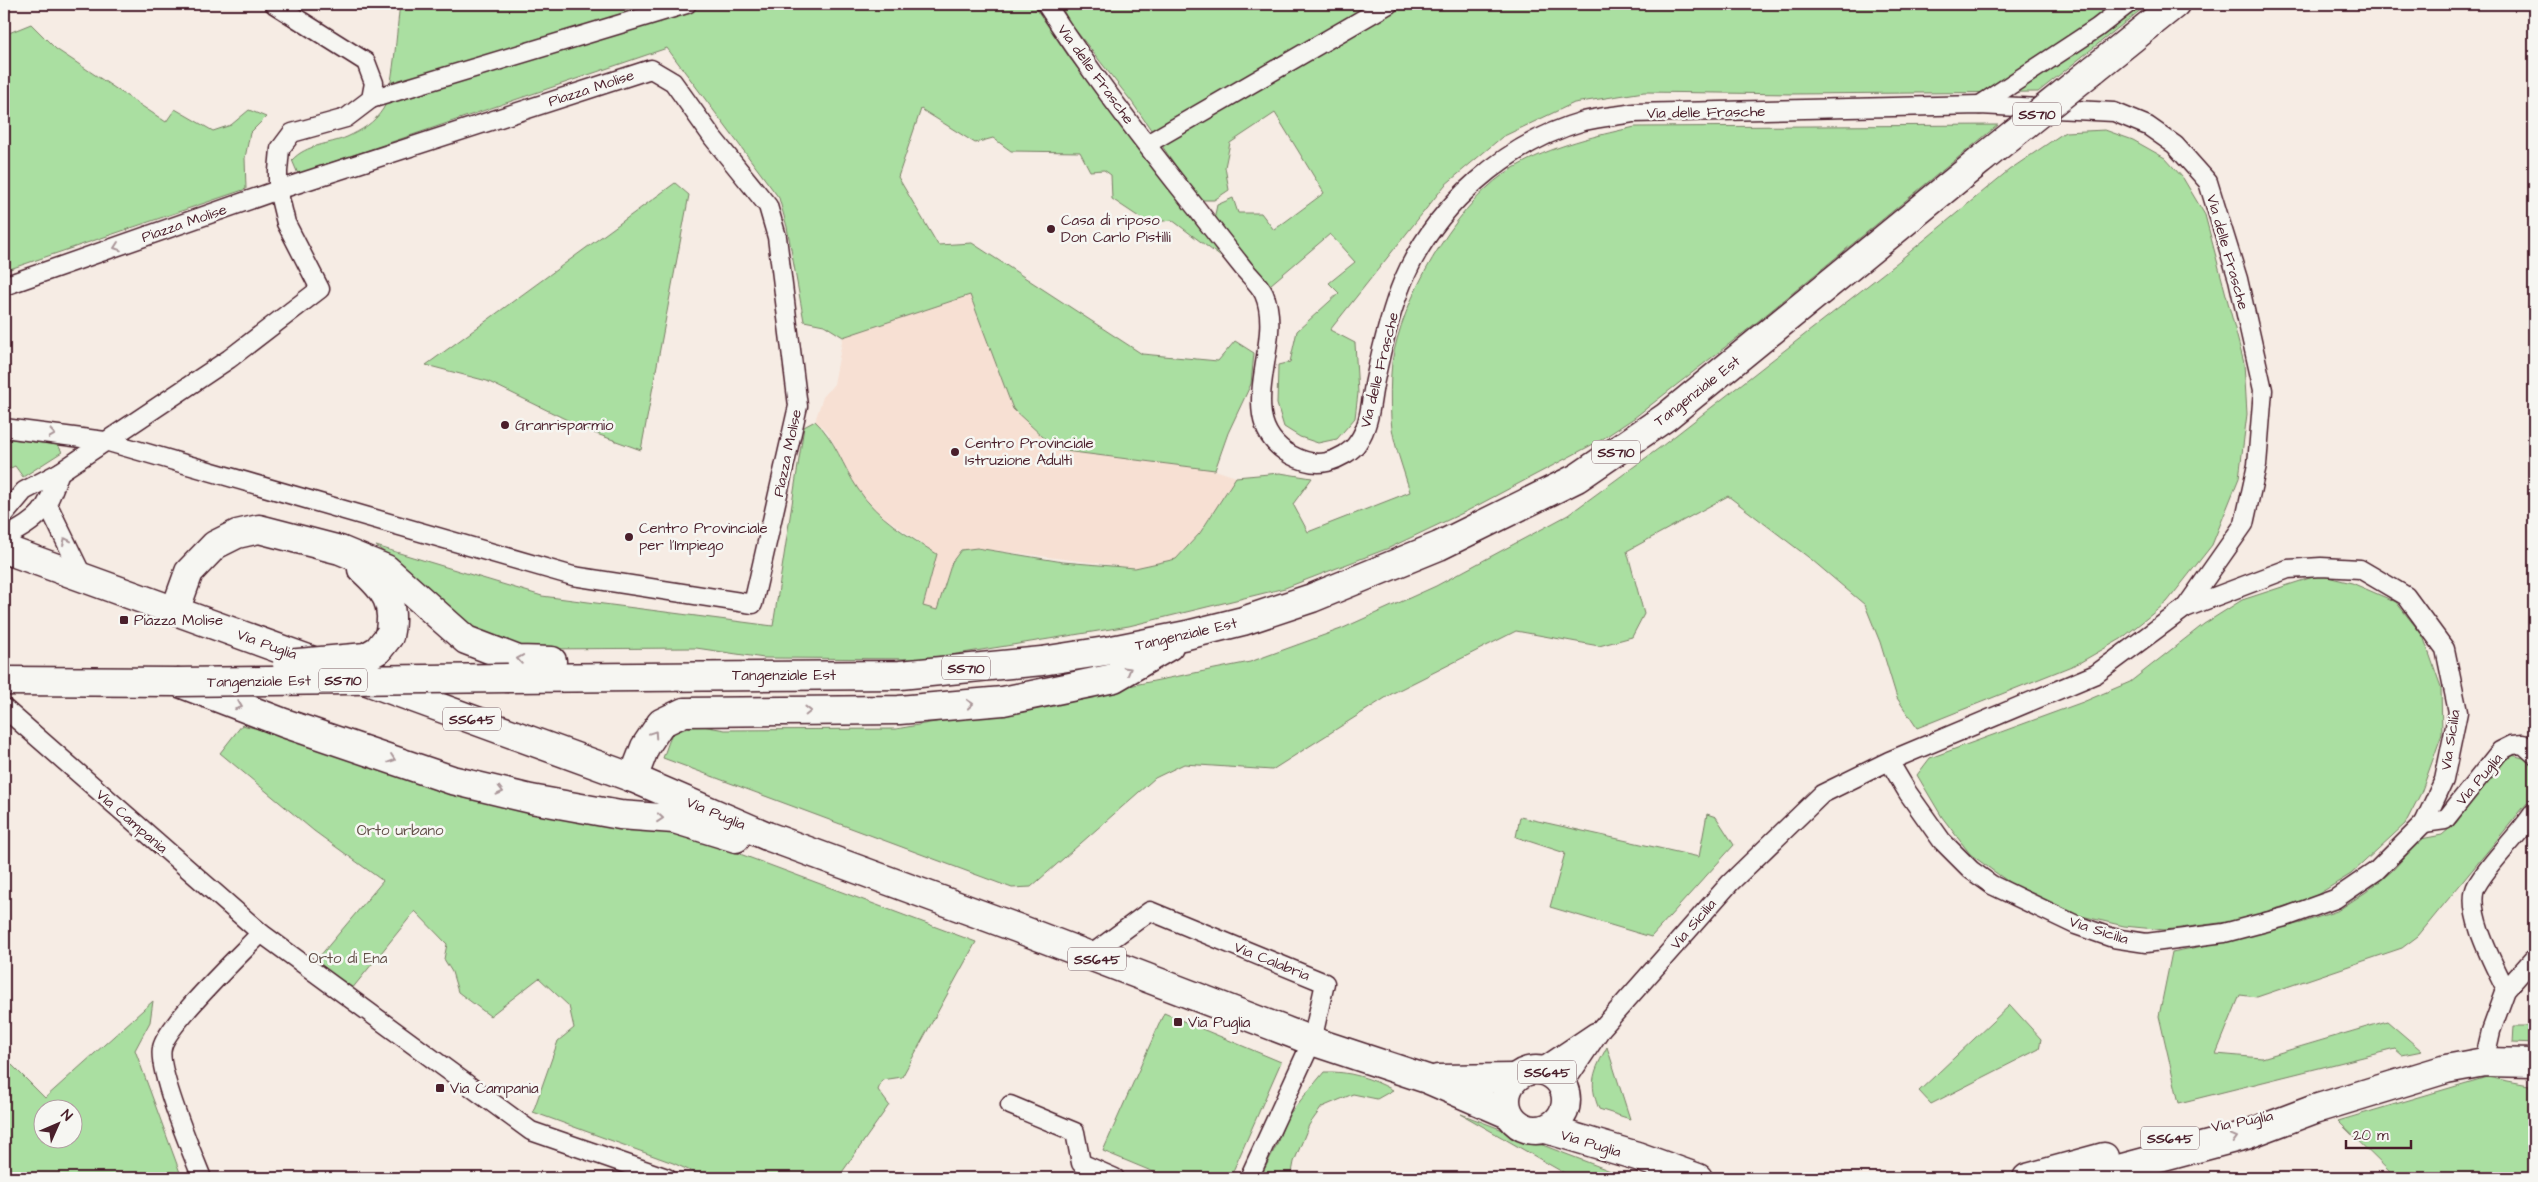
<svg xmlns="http://www.w3.org/2000/svg" width="2538" height="1182" font-family="'Architects Daughter',sans-serif">
	<style>
		.built { fill: #f7e0d3 }
		.green { fill: #aadfa1; stroke: #7a7f66; fill-rule: evenodd }
		.lines { fill: none; stroke-linecap: round; stroke-linejoin: round }
		.minor-casing { stroke: #4a1f2b; stroke-width: 21 }
		.primary-casing { stroke: #4a1f2b; stroke-width: 31 }
		.minor { stroke: #f6f6f2; stroke-width: 18 }
		.primary { stroke: #f6f6f2; stroke-width: 28 }
		.primary-bridge-casing { stroke: #4a1f2b; stroke-width: 31; stroke-linecap: butt }
		.primary-bridge { stroke: #f6f6f2; stroke-width: 28 }
		.oneway { stroke: #a99598 }
		.poi-dot { fill: #4a1f2b; stroke: #f6f6f2; stroke-width: 2 }
		.labels { text-anchor: middle; stroke-width: 5; stroke-linejoin: round; paint-order: stroke }
		.shield { fill: #f6f6f2; stroke: #7e6067; stroke-width: 1 }
		.shield-label { font-size: 14px; font-weight: bold; fill: #4a1f2b }
		.street-label { font-size: 15px; fill: #4a1f2b; stroke: #f6f6f2 }
		.poi-label { font-size: 15px; fill: #4a1f2b; stroke: #f6f6f2; text-anchor: start }
		.park-label { font-size: 15px; fill: #624f48; stroke: #f6f6f2 }
	</style>
	<rect width="100%" height="100%" fill="#f6ece4"/>
	<filter id="ink" filterUnits="userSpaceOnUse"><feTurbulence type="fractalNoise" baseFrequency=".02" numOctaves="2"/><feDisplacementMap in="SourceGraphic" scale="10" xChannelSelector="R" yChannelSelector="G"/><feConvolveMatrix kernelMatrix="1 2 1 2 8 2 1 2 1" color-interpolation-filters="sRGB"/></filter>
	<g filter="url(#ink)">
		<polygon class="built" points="970,295 1013,409 1057,450 1215,470 1236,477 1200,533 1176,559 1135,568 977,548 961,550 952,562 937,610 923,607 937,554 880,514 858,490 827,431 815,421 823,397 834,384 843,337"/>
		<g class="green">
			<path d="M400,4h633l36,53 156,203 -53,-40 -24,3 -36,-24 -1,-24 -7,-5 -14,1 -10,-19 -69,-1 -18,-13 -18,5 -54,-34 -23,68 40,68 34,-2 170,111 76,7 17,-20 19,12 -3,31 -23,49 -13,37 -158,-20 -44,-41 -43,-114 -127,42 -19,-12 -20,-4 -17,-94 -8,-29 -112,-150 -369,126 -6,-14c15,-16 36,-15 55,-23 15,-7 27,-14 36,-28 10,-14 14,-84 17,-105z"/>
			<polygon points="1060,4 2148,4 2038,92 1792,94 1644,92 1574,103 1502,137 1445,185 1330,330 1355,343 1358,393 1355,418 1337,439 1318,443 1300,437 1284,427 1277,404 1278,365 1290,362 1297,331 1339,293 1329,283 1355,262 1330,234 1270,285 1214,219 1217,205 1233,198 1238,213 1261,213 1274,230 1324,193 1275,113 1230,143 1225,167 1229,190 1214,200 1199,200 1132,102 1070,23"/>
			<polygon points="31,24 56,49 166,122 175,109 213,131 231,125 249,110 266,117 250,133 245,158 246,189 4,271 4,35"/>
			<path d="M1998,125l-247,202 -117,91 -33,22 -134,71 -78,37 -104,40 -156,38 -203,33 -162,-1 -68,-10 -163,1 -27,-4 -27,-9 -78,-71 -25,-19 166,50 231,30 31,-199 11,-6c20,18 28,46 43,68 19,29 50,47 79,65l-14,52 14,4 15,-48 9,-12 16,-2 86,14 72,6 41,-9 24,-26 36,-56 44,-4 32,5 -19,26 15,28 102,-40c-6,-22 -18,-51 -19,-73 -1,-18 -1,-39 1,-57 9,-60 61,-153 112,-188 39,-26 86,-37 131,-47z"/>
			<polygon points="2105,130 2133,140 2165,158 2183,178 2205,215 2244,363 2247,414 2239,478 2212,545 2167,602 2121,639 2079,663 1917,728 1897,698 1880,642 1865,605 1812,560 1728,496 1627,551 1644,614 1632,637 1599,646 1516,631 1393,693 1272,770 1184,764 1155,778 1031,887 1012,888 663,758 672,733 697,725 725,730 896,729 1053,701 1250,662 1341,629 1436,586 1568,515 1662,446 1894,265 2009,170 2065,132"/>
			<polygon points="675,183 689,195 641,450 594,433 487,381 426,365"/>
			<polygon points="4,438 58,445 62,452 23,477 15,466 4,471"/>
			<polygon points="2319,575 2352,583 2396,602 2423,636 2441,687 2442,734 2421,793 2405,824 2351,874 2312,898 2235,921 2165,930 2124,926 2073,914 2010,883 1970,854 1942,817 1917,775 1930,758 2083,702 2130,682 2204,624 2242,600"/>
			<polygon points="242,725 681,832 976,942 902,1077 882,1080 878,1090 889,1105 838,1178 706,1178 673,1163 533,1112 558,1041 574,1028 569,1006 539,978 490,1016 458,992 452,972 444,959 447,944 415,911 351,990 314,963 383,881 314,831 220,753"/>
			<polygon points="2512,755 2527,759 2534,767 2534,788 2528,802 2418,936 2402,948 2257,997 2240,995 2216,1054 2262,1058 2387,1021 2422,1051 2402,1055 2395,1049 2179,1103 2159,1016 2172,952 2223,942 2301,923 2337,911 2366,892 2392,871 2421,839 2442,835 2456,823 2498,765"/>
			<polygon points="1707,814 1716,817 1734,845 1651,937 1550,907 1565,853 1516,837 1520,817 1699,857"/>
			<path d="M153,1001l-3,21 -15,28 47,128h-178v-121l41,41zM42,1110h30v30h-30z"/>
			<polygon points="2010,1005 2041,1039 2039,1049 1931,1104 1919,1091"/>
			<polygon points="1164,1013 1281,1062 1230,1178 1168,1178 1103,1151"/>
			<polygon points="2514,1026 2534,1026 2534,1044 2513,1043"/>
			<path d="M1607,1047l23,72 -31,-10c-11,-27 -5,-38 8,-62z"/>
			<path d="M1324,1072c25,-1 47,6 69,18l-16,9 -24,-5 -31,13 -13,18 -15,37 -3,16h-31l17,-34 9,-26z"/>
			<polygon points="2487,1077 2534,1086 2534,1178 2396,1178 2338,1121"/>
			<polygon points="1461,1114 1629,1178 1573,1178"/>
		</g>
		<g class="lines">
			<g class="minor-casing">
				<g id="minor">
					<path d="M1046,4c46,71 98,139 151,205 15,20 31,40 47,60 6,7 16,16 20,25 22,50 -35,127 27,161 11,6 23,10 36,7 11,-3 25,-10 31,-20 13,-19 12,-40 17,-62 7,-33 15,-68 28,-99 32,-75 103,-138 181,-160 16,-4 33,-5 49,-8l347,-8 134,7 34,14 27,19 33,37 30,97 25,111 -6,75 -13,59 -59,84"/>
					<polyline points="371,99 687,4"/>
					<polyline points="1980,105 2097,28 2128,4"/>
					<polyline points="1147,144 1389,4"/>
					<polyline points="4,286 278,190 278,171 280,149 292,133 346,118 371,99 374,83 366,62 274,4"/>
					<polyline points="4,428 105,441 573,576 753,604 798,406 777,237 768,206 713,138 673,82 651,69 278,190 286,223 320,289 229,359 60,472 24,491 4,515"/>
					<polyline points="48,505 83,577"/>
					<path d="M4,538c38,-21 41,-25 56,-66"/>
					<polyline points="4,708 261,933 531,1131 667,1178"/>
					<polyline points="2424,823 2445,820 2500,751 2512,745 2523,744 2534,754"/>
					<polyline points="1089,956 1150,911 1325,983 1312,1041 1249,1178"/>
					<path d="M2506,990c-11,-23 -43,-81 -29,-105 15,-26 40,-47 57,-73"/>
					<polyline points="2484,1062 2491,1031 2506,990 2534,958"/>
					<polyline points="1540,1069 1595,1032"/>
					<polyline points="1563,1086 1602,1028 1730,883 1822,794 1889,761 2096,674 2185,608 2288,569 2321,567 2360,569 2406,596 2445,649 2458,712 2444,780 2424,823 2376,871 2335,899 2285,917 2224,933 2146,943 2113,938 2076,925 1992,885 1971,870 1942,841 1908,793 1889,761"/>
					<polyline points="1010,1105 1075,1132 1081,1163 1115,1178"/>
					<path d="M202,1178c-10,-25 -45,-108 -40,-130 4,-23 80,-95 99,-115"/>
				</g>
			</g>
			<g class="primary-casing">
				<g id="primary">
					<polyline points="2093,70 2175,4"/>
					<polyline points="4,549 319,663"/>
					<path d="M362,569c24,22 34,34 27,67"/>
					<polyline points="175,611 189,572 215,545 237,534 259,529 340,550 386,569 466,640 518,660 552,661"/>
					<polyline points="508,678 900,675 1042,661 1112,650 1187,635 1243,621 1312,598 1439,546 1577,478 1666,417 1982,159"/>
					<polyline points="4,681 177,682 284,723 452,780 531,799 620,815 674,819 736,838"/>
					<polyline points="367,681 633,778 767,836 1017,928 1312,1041 1427,1079 1508,1114"/>
					<polyline points="633,778 645,747 661,723 684,712 899,710 1003,701 1114,678 1169,646"/>
					<circle cx="1536" cy="1100" r="30"/>
					<polyline points="1438,1079 1514,1078"/>
					<polyline points="1546,1129 1637,1156 1698,1178"/>
					<polyline points="2027,1178 2104,1157"/>
					<polyline points="2085,1178 2246,1135 2315,1109 2446,1069 2484,1062 2534,1063"/>
				</g>
			</g>
			<use href="#minor" class="minor"/>
			<use href="#primary" class="primary"/>
			<g class="primary-bridge-casing">
				<g id="primary-bridge">
					<polyline points="1982,159 2093,70"/>
					<polyline points="287,664 366,657 378,650 389,636"/>
					<polyline points="177,682 508,678"/>
				</g>
			</g>
			<use href="#primary-bridge" class="primary-bridge"/>
		</g>
		<defs><path id="oneway-chevron" d="M-2-3.5L2.5 0L-2 3.5" fill="none" stroke-width="1.6" stroke-linecap="round" stroke-linejoin="round" transform="scale(1.25)"/></defs>
		<g class="oneway">
			<use href="#oneway-chevron" transform="translate(117 247) rotate(161)"/>
			<use href="#oneway-chevron" transform="translate(52 434) rotate(8)"/>
			<use href="#oneway-chevron" transform="translate(66 541) rotate(-115)"/>
			<use href="#oneway-chevron" transform="translate(520 659) rotate(-171)"/>
			<use href="#oneway-chevron" transform="translate(1128 670) rotate(-30)"/>
			<use href="#oneway-chevron" transform="translate(970 704) rotate(-5)"/>
			<use href="#oneway-chevron" transform="translate(239 706) rotate(21)"/>
			<use href="#oneway-chevron" transform="translate(808 711) rotate(-1)"/>
			<use href="#oneway-chevron" transform="translate(654 734) rotate(-56)"/>
			<use href="#oneway-chevron" transform="translate(392 759) rotate(19)"/>
			<use href="#oneway-chevron" transform="translate(500 791) rotate(14)"/>
			<use href="#oneway-chevron" transform="translate(660 818) rotate(5)"/>
			<use href="#oneway-chevron" transform="translate(2234 1138) rotate(-15)"/>
		</g>
	</g>
	<g class="poi-dot">
		<circle cx="1051" cy="229" r="5"/>
		<circle cx="505" cy="425" r="5"/>
		<circle cx="955" cy="452" r="5"/>
		<circle cx="629" cy="537" r="5"/>
		<rect x="119" y="615" width="10" height="10" rx="2.5"/>
		<rect x="1173" y="1017" width="10" height="10" rx="2.5"/>
		<rect x="435" y="1083" width="10" height="10" rx="2.5"/>
	</g>
	<g class="labels">
		<g class="shield">
			<rect x="2013" y="102.5" width="48" height="23" rx="4"/>
			<rect x="1592" y="440.5" width="48" height="23" rx="4"/>
			<rect x="942" y="656.5" width="48" height="23" rx="4"/>
			<rect x="319" y="668.5" width="48" height="23" rx="4"/>
			<rect x="443" y="707.5" width="58" height="23" rx="4"/>
			<rect x="1068" y="947.5" width="58" height="23" rx="4"/>
			<rect x="1518" y="1060.5" width="58" height="23" rx="4"/>
			<rect x="2141" y="1126.5" width="58" height="23" rx="4"/>
		</g>
		<g class="shield-label">
			<text x="2037" y="119">SS710</text>
			<text x="1616" y="457">SS710</text>
			<text x="966" y="673">SS710</text>
			<text x="343" y="685">SS710</text>
			<text x="472" y="724">SS645</text>
			<text x="1097" y="964">SS645</text>
			<text x="1547" y="1077">SS645</text>
			<text x="2170" y="1143">SS645</text>
		</g>
		<g class="street-label">
			<text transform="translate(1096 74) rotate(54)" y="5">Via delle Frasche</text>
			<text transform="translate(591 88) rotate(-18)" y="5">Piazza Molise</text>
			<text transform="translate(1706 112) rotate(-1)" y="5">Via delle Frasche</text>
			<text transform="translate(184 223) rotate(-19)" y="5">Piazza Molise</text>
			<text transform="translate(2228 252) rotate(74)" y="5">Via delle Frasche</text>
			<text transform="translate(1379 370) rotate(-76)" y="5">Via delle Frasche</text>
			<text transform="translate(1697 391) rotate(-38)" y="5">Tangenziale Est</text>
			<text transform="translate(787 453) rotate(-78)" y="5">Piazza Molise</text>
			<text transform="translate(1186 634) rotate(-13)" y="5">Tangenziale Est</text>
			<text transform="translate(267 644) rotate(20)" y="5">Via Puglia</text>
			<text x="784" y="680">Tangenziale Est</text>
			<text transform="translate(259 681) rotate(-1)" y="5">Tangenziale Est</text>
			<text transform="translate(2450 740) rotate(-81)" y="5">Via Sicilia</text>
			<text transform="translate(2479 779) rotate(-50)" y="5">Via Puglia</text>
			<text transform="translate(716 813) rotate(23)" y="5">Via Puglia</text>
			<text transform="translate(132 821) rotate(41)" y="5">Via Campania</text>
			<text transform="translate(1693 924) rotate(-49)" y="5">Via Sicilia</text>
			<text transform="translate(2099 930) rotate(18)" y="5">Via Sicilia</text>
			<text transform="translate(1272 961) rotate(22)" y="5">Via Calabria</text>
			<text transform="translate(2242 1121) rotate(-11)" y="5">Via Puglia</text>
			<text transform="translate(1591 1143) rotate(17)" y="5">Via Puglia</text>
		</g>
		<g class="poi-label">
			<text x="1061" y="225">Casa di riposo<tspan x="1061" dy="17">Don Carlo Pistilli</tspan></text>
			<text x="515" y="430">Granrisparmio</text>
			<text x="965" y="448">Centro Provinciale<tspan x="965" dy="17">Istruzione Adulti</tspan></text>
			<text x="639" y="533">Centro Provinciale<tspan x="639" dy="17">per l'Impiego</tspan></text>
			<text x="134" y="625">Piazza Molise</text>
			<text x="1188" y="1027">Via Puglia</text>
			<text x="450" y="1093">Via Campania</text>
		</g>
		<g class="park-label">
			<text x="400" y="835">Orto urbano</text>
			<text x="348" y="963">Orto di Ena</text>
		</g>
	</g>
	<rect width="2538" height="1182" fill="none" stroke="#f6f6f2" stroke-width="20"/>
	<rect x="10" y="10" width="2518" height="1162" fill="none" stroke="#4a1f2b" stroke-width="2" filter="url(#ink)"/>
	<g transform="translate(58 1124) rotate(45)"><circle r="24" fill="#f6f6f2" stroke="#b1a0a2"/>
	<path d="M0-4L9 19L0 12L-9 19Z" fill="#4a1f2b"/>
	<text y="-8" font-size="14" font-weight="bold" text-anchor="middle" fill="#4a1f2b">N</text>
	</g>
	<path d="M2346 1140v8h65v-8" fill="none" stroke="#4a1f2b" stroke-width="2.5"/>
	<text x="2353" y="1140" font-size="15" fill="#4a1f2b" stroke="#f6f6f2" stroke-width="4" paint-order="stroke">20 m</text>
</svg>
